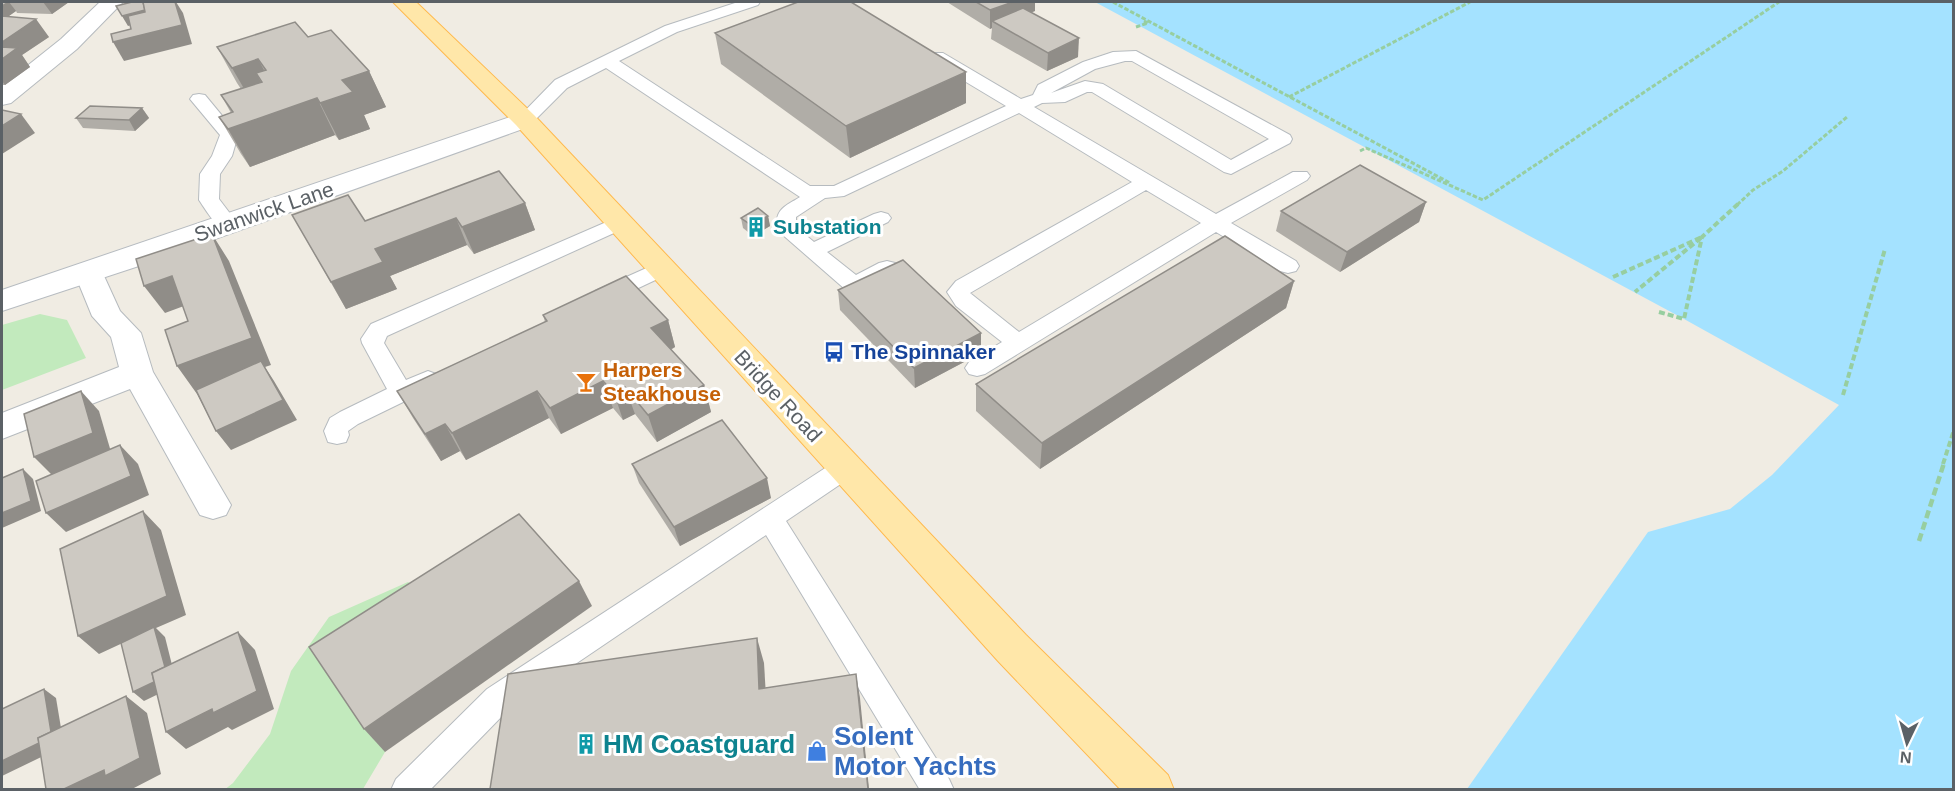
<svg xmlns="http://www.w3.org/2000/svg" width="1955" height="791" font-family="Arial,sans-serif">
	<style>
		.green { fill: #c2eabd }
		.water { fill: #a4e2ff }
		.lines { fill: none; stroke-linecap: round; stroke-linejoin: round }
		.lane-casing { stroke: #b6bbbf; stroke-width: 2 }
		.street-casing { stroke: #b6bbbf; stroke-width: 2 }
		.secondary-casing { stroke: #b7bcc1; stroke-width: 2 }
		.primary-casing { stroke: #ffb94d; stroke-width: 2 }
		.path-far2 { stroke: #97cea0; stroke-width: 3; stroke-dasharray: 4.5 2; stroke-linecap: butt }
		.path-far1 { stroke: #97cea0; stroke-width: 4; stroke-dasharray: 6 3; stroke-linecap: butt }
		.path { stroke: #97cea0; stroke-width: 4.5; stroke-dasharray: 8 4; stroke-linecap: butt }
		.lane { fill: #fff; fill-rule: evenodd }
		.street { fill: #fff; fill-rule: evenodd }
		.secondary { fill: #fff; fill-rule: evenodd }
		.primary { fill: #ffe7a9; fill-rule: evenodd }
		.wall { fill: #b0ada7 }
		.shaded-wall { fill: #908d88 }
		.building { fill: #cdc9c2; stroke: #908d88; stroke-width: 1.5 }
		.labels { text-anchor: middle; stroke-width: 6; stroke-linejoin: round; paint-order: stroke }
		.street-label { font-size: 21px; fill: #5b6166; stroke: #fff }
		.culture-label { font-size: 21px; font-weight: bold; fill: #0d838f; stroke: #fff; text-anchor: start }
		.transit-label { font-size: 21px; font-weight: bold; fill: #164399; stroke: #fff; text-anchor: start }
		.food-label { font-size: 21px; font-weight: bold; fill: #c56008; stroke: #fff; text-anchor: start }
		.near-shop-label { font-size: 26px; font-weight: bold; fill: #366cbe; stroke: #fff; text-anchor: start }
		.near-culture-label { font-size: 26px; font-weight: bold; fill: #0d838f; stroke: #fff; text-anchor: start }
	</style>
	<rect width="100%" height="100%" fill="#f0ece3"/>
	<g class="green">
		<polygon points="40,314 67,320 86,358 2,390 2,325"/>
		<polygon points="408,582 439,601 385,752 363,789 224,790 233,783 270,734 291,671 329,617"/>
	</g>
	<polygon class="water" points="1095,2 1953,2 1953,789 1467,789 1648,532 1730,509 1772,475 1839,405 1684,319"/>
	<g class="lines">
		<g class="lane-casing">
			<g id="lane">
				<path d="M738,2h22l-2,3 -81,27 -58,29 191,125h24l172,-80 -75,-45 -3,-4 3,-4h12l78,46 12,-4 5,-10 45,-23 30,-10 23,-1 154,84 2,4 -2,4 -59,31 -7,-2 -132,-80h-5l-22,10 -23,1 -8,4 182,107 77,-42h14l3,4 -3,4 -76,43 65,38 3,5 -3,5 -8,2 -8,-2 -64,-39 -231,142 -8,2 -8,-2 -4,-6 4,-6 33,-20 -46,-36 -9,-14 9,-11 176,-99 -113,-69 -175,83 -19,2 -29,19v10l18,15 60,-28 7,-2 7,2 3,4 -3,4 -61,30 29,23 23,-12 8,-2 8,2 3,5 -3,5 -41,19 -8,-2 -70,-61c0,-21 8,-22 24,-32l-194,-129 -39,20 -36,36h-12l-3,-4 39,-40 110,-54zM1125,61h7l137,78 -38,21 -128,-76 -18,-3 -34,12 44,-24zM1146,190l55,33 -182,109 -49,-39z"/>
				<path d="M199,94l6,1 33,40 -6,21 -12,18 -1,25 19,25 -3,5c-17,4 -27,-16 -36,-29l1,-26 12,-18 8,-21 -30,-36 3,-4z"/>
				<polygon points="618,217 625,218 628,223 625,228 387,336 384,343 406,380 428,371 436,374 440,380 436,386 358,424 348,431 349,435 346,442 337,444 328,442 324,431 330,418 340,412 387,389 362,343 361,339 371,324"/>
				<polygon points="660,262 668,264 671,269 668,274 611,301 603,303 595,301 592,296 595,291"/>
				<polygon points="845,458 854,461 858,468 854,475 786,521 949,779 954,790 920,790 766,535 509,709 430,790 391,790 396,779 487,689 836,461"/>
			</g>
		</g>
		<g class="street-casing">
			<g id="street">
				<polygon points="100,2 123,2 77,49 11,103 2,105 2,86 61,39"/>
				<polygon points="89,262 99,265 120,311 141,333 153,372 231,505 226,515 213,519 200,515 130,389 2,439 2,413 119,367 111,337 92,316 74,272 79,265"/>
			</g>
		</g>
		<g class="secondary-casing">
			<polygon id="secondary" points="525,112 534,115 538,120 534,125 148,263 2,311 2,290"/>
		</g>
		<g class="primary-casing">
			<polygon id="primary" points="393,2 416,2 534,115 1026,635 1168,775 1174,790 1121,790 998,661 516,125"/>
		</g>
		<g class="path-far2">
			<polyline points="1113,2 1450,183"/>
			<polyline points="1136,27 1148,23 1144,21"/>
			<polyline points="1289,97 1470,2"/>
			<polyline points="1360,151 1366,148 1483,200 1779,2"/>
			<polyline points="1737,205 1753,190 1783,171 1847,117"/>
		</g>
		<g class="path-far1">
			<polyline points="1613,277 1702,237 1635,292"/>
			<polyline points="1659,312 1684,319 1702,237 1738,204"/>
			<polyline points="1843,395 1885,249"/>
			<polyline points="1943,464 1954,430"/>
		</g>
		<polyline class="path" points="1919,541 1944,463"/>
		<use href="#lane" class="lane"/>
		<use href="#street" class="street"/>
		<use href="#secondary" class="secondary"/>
		<use href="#primary" class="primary"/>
	</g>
	<g class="wall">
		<polygon points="2,2 69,2 52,14 17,13 16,11 7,17 49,37 22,55 30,67 5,85 2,85"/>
		<polygon points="947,2 1035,2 1035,11 1031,12 1078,57 1047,71 991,39 992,28 990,29"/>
		<polygon points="715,33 966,103 850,158 721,64"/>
		<polygon points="308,37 369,71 386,107 364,115 370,129 339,140 335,135 250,167 241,154 219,117 231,113 221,95 241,89 237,83 217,47"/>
		<polygon points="142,108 149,118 135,131 83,128 76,118"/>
		<polygon points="1426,202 1419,222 1340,272 1276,231 1281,211"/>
		<polygon points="525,203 535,230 474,254 467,245 390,276 397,289 346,309 292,215 365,221"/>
		<polygon points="768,216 770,226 753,236 743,228 741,218"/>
		<polygon points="1294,281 1286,308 1040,469 976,411 976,384"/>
		<polygon points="838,290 981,353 915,388 840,310"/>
		<polygon points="543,315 668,320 675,347 671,350 704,385 711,412 657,442 635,414 623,420 613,408 561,434 549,418 466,460 460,451 441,461 413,418 397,391 545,322"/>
		<polygon points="632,464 771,498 680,546 639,483"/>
	</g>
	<g class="shaded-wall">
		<polygon points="9,2 16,11 2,21 2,6"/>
		<polygon points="43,2 69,2 52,14"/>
		<polygon points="175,2 176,2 183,13 192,44 124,61 113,42"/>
		<polygon points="1013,2 1035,2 1035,11 999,25 992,21 992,28 990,29 990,10"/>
		<polygon points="159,6 164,15 128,26 122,16"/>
		<polygon points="36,19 49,37 22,55 30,67 5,85 2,81 2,42"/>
		<polygon points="1079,38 1078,57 1047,71 1048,53"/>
		<polygon points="258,59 278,96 256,73 270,98 253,104 232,68"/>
		<polygon points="369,71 386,107 364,115 370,129 339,140 320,103 342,80"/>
		<polygon points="966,72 966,103 850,158 846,126"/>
		<polygon points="317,98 335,135 250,167 228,129"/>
		<polygon points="142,108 149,118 135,131 129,120"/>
		<polygon points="21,114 35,133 2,154 2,126"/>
		<polygon points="1426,202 1419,222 1340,272 1347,252"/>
		<polygon points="525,203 535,230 474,254 462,227"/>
		<polygon points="768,216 770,226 753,236 751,225"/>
		<polygon points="456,218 467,245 390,276 397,289 346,309 331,282 375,249"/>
		<polygon points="212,234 229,261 271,365 265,367 274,381 297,420 231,450 216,431 197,394 177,366"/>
		<polygon points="172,276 192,303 165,313 144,286"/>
		<polygon points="1294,281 1286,308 1040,469 1042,443"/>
		<polygon points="668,320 675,347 659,355 651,328"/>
		<polygon points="981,333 981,353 915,388 914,368"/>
		<polygon points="603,381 613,408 561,434 550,408"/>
		<polygon points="704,385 711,412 657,442 648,415"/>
		<polygon points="625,387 635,414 623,420 614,393"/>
		<polygon points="81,391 99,411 111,452 53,476 34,457"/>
		<polygon points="537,391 549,418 466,460 452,433"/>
		<polygon points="445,424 460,451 441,461 425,434"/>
		<polygon points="120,445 138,464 149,495 66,532 46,513"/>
		<polygon points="23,469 33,479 41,511 2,528 2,513"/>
		<polygon points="767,478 771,498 680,546 674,527"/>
		<polygon points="143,511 161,530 186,615 156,628 165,637 177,685 144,701 133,692 155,628 99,654 78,636"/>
		<polygon points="579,581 592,606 385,752 364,729"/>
		<polygon points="238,632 255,650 274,709 232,730 228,727 186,749 166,732"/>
		<polygon points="757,638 764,663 767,713 759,689"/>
		<polygon points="856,674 860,698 869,789 868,789"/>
		<polygon points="44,689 56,698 64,746 2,776 2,761"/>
		<polygon points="126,696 147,713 161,774 132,789 124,789 122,788 119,789 64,789"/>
	</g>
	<g class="building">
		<polygon points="2,2 9,2 2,6"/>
		<polygon points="132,2 146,2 143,2 145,10 122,16 116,6"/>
		<polygon points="143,2 175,2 182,25 113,42 111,34 131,29 128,16 145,12"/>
		<polygon points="798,2 851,2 966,72 846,126 715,33"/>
		<polygon points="976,2 1013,2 990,10"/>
		<polygon points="1023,8 1079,38 1048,53 992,21"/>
		<polygon points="2,16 36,19 2,42"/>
		<polygon points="295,22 308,37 331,30 369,71 342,80 353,92 320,103 317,98 228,129 219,117 233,112 221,95 262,82 256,73 266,70 258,59 232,68 217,47"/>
		<polygon points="2,47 17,48 2,59"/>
		<polygon points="90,106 142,108 129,120 76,118"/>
		<polygon points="2,110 21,114 2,126"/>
		<polygon points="1360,165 1426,202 1347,252 1281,211"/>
		<polygon points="499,171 525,203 462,227 456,218 375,249 383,262 331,282 292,215 348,195 365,221"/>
		<polygon points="758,208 768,216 751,225 741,218"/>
		<polygon points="212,234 252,338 177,366 165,330 188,321 172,276 144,286 136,259"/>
		<polygon points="1225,236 1294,281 1042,443 976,384"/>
		<polygon points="903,260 981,333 914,368 838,290"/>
		<polygon points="626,276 668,320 651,328 704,385 648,415 625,387 614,393 603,381 550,408 537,391 452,433 445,424 425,434 397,391 547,321 543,315"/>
		<polygon points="261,361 283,400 216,431 196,390"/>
		<polygon points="81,391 93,433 34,457 24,414"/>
		<polygon points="722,420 767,478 674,527 632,464"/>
		<polygon points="120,445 131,476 46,513 36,481"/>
		<polygon points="23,469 31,501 2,513 2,478"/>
		<polygon points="143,511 167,596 78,636 60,549"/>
		<polygon points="519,514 579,581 364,729 309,647"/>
		<polygon points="154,627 165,667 152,673 154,682 133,692 121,643"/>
		<polygon points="238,632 257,691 213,713 212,709 166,732 152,673"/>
		<polygon points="757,638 759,689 856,674 868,789 490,789 508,674"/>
		<polygon points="44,689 51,732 38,738 39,743 2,761 2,709"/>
		<polygon points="126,696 140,758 105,776 104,770 64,789 46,789 38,738"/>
	</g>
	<defs>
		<g id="building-bare" transform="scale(1.62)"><path d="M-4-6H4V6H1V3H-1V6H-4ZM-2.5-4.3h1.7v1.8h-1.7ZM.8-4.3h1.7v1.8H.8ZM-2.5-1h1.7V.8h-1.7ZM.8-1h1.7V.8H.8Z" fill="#0f9aa8" stroke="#fff" stroke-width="2.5" paint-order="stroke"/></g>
		<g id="bus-bare" transform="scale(1.62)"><path d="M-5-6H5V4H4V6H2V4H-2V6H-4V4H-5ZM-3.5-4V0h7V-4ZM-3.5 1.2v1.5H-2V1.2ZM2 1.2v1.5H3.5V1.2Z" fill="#1a4fb4" stroke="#fff" stroke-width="2.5" paint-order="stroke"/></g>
		<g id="bar-bare" transform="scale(1.62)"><path d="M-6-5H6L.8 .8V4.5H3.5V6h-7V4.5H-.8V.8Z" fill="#e8710a" stroke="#fff" stroke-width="2.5" paint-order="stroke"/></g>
		<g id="shop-bare" transform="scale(1.62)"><path d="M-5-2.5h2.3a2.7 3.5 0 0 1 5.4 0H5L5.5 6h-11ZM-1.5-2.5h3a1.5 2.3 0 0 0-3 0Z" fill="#3f7fe0" stroke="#fff" stroke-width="2.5" paint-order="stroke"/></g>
	</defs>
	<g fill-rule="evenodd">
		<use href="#building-bare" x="756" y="227"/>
		<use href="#bus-bare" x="834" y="352"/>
		<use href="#bar-bare" x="586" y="382"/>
		<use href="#building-bare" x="586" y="744"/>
		<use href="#shop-bare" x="817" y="751"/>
	</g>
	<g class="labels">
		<g class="street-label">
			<text transform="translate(264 212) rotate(-19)" y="7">Swanwick Lane</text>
			<text transform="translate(778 396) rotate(47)" y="7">Bridge Road</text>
		</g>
		<g class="culture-label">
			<text x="773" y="234">Substation</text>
		</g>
		<g class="transit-label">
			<text x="851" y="359">The Spinnaker</text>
		</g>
		<g class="food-label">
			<text x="603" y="377">Harpers<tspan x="603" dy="24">Steakhouse</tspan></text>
		</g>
		<g class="near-shop-label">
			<text x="834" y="745">Solent<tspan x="834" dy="30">Motor Yachts</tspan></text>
		</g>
		<g class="near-culture-label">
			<text x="603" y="753">HM Coastguard</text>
		</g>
	</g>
	<rect width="1955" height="791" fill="none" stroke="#5b6166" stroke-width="6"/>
	<g transform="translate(1907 743) rotate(185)" stroke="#ffffff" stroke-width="4.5" paint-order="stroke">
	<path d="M0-4.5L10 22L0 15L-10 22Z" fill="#5b6166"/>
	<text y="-9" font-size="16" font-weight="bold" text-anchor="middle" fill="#5b6166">N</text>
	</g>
</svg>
